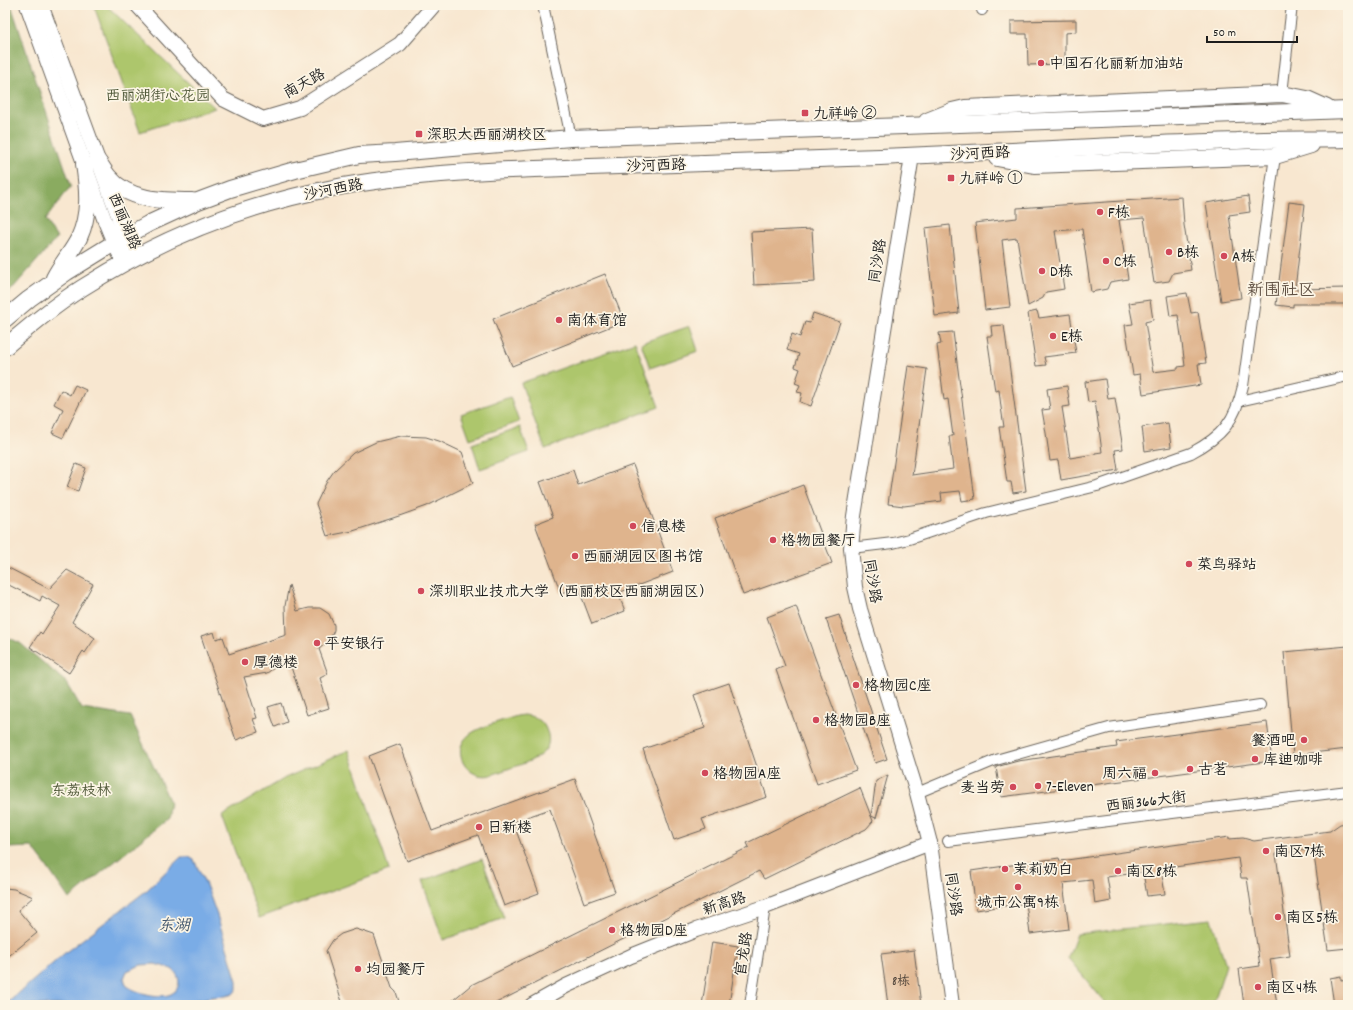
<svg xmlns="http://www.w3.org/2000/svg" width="1353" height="1010" font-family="Dekko,'LXGW WenKai TC',sans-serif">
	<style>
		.green { fill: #adc66c; stroke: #647144 }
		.forest { fill: #8aab60; stroke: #53643e }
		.water { fill: #7aace6; stroke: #4b6481; fill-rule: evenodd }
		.building { fill: #dfb48d }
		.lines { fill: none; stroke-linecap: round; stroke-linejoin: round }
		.street-casing { stroke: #69635b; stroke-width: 12 }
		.secondary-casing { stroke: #69635b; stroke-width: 16 }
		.primary-casing { stroke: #69635b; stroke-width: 18 }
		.street { stroke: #fff; stroke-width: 10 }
		.secondary { stroke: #fff; stroke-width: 14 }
		.primary { stroke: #fff; stroke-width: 16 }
		.poi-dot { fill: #d1495b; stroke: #fcf5e5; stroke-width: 1.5 }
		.labels { text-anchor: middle; stroke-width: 3.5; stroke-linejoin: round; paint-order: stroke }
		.number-label { font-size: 13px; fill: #4d4238 }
		.poi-label { font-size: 15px; fill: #1c1c1c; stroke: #fcf5e5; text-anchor: start }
		.street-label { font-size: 15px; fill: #1c1c1c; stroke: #fcf5e5 }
		.park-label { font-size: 15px; fill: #4f5838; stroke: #fcf5e5 }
		.water-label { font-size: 16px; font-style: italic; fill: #42566d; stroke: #fcf5e5 }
		.quarter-label { font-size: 17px; fill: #605144; stroke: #fcf5e5 }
	</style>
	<rect width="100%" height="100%" fill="#fcf5e5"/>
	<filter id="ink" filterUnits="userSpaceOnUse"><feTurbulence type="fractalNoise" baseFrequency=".025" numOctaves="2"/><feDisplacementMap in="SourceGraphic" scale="8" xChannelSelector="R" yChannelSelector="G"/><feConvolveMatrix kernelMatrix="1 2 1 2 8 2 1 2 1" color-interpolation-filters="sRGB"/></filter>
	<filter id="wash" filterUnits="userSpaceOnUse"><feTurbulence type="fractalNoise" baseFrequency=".012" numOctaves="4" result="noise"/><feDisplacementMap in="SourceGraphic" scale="16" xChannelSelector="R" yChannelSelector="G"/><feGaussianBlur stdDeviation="0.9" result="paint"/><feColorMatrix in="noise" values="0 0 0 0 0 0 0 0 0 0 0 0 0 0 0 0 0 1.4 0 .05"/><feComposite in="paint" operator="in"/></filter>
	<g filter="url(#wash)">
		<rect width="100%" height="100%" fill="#f8e7d0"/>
		<g class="green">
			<polygon points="98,5 107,6 215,108 140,132 95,9"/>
			<polygon points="690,326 698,351 650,368 641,343"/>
			<polygon points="635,342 659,407 545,449 521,383"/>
			<polygon points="510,397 519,422 470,439 461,414"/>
			<polygon points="520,427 529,452 480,469 472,444"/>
			<path d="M524,715c9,1 18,4 22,14 11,24 -15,32 -32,38 -8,2 -16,6 -23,8 -24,6 -42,-24 -22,-40 9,-8 36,-15 48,-19z"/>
			<polygon points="349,750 389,870 259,918 222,816 285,778"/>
			<polygon points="482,859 504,918 443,940 422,881"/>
			<polygon points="1211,919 1226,965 1213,1005 1107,1005 1068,958 1077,934"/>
		</g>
		<g class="forest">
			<polygon points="5,5 11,5 71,186 45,220 57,238 5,297"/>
			<polygon points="5,636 20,643 67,683 82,709 130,716 170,802 167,819 69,899 45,864 32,847 8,848 5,850"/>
		</g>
		<path class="water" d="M181,857h8l5,3 12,25 11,30 20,66v8l-4,5 -7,2 -14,1 -30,6 -19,2h-158l61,-53 80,-61zM155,964c6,2 14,3 18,6 8,7 8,19 -2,24 -10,5 -36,-1 -45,-9l-2,-7 3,-7 14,-6z"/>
		<g id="blocks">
			<g class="building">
				<polygon points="1076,20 1076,32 1065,33 1065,64 1028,65 1027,34 1011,34 1011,21"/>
				<polygon points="1248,196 1250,212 1229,215 1241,298 1221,301 1206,203"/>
				<polygon points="1182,197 1184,225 1191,270 1173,273 1169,281 1154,283 1144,218 1119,220 1128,279 1110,282 1107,289 1091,292 1082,229 1055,231 1064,289 1046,292 1043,298 1028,306 1017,238 1002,240 1010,307 985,310 975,223 1017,218 1017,208"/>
				<polygon points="1289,202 1305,204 1295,289 1348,288 1348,304 1293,304 1293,307 1276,305"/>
				<polygon points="950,225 959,313 935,316 925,228"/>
				<polygon points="812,229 815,282 754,285 751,232"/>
				<polygon points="605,274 624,321 512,366 493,319"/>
				<polygon points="1187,293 1191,313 1198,312 1206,363 1198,364 1201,385 1143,394 1140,374 1133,375 1125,325 1133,324 1129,303 1150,300 1153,320 1145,322 1153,372 1178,369 1178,367 1185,366 1182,343 1178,315 1170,316 1167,296"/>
				<polygon points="1037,311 1039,318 1070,314 1076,353 1044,357 1046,365 1036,366 1028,313"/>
				<polygon points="813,313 840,322 811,406 800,402 802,393 797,392 800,385 795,383 800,369 795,367 799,354 787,350 792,334 800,337 805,322 810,323"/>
				<polygon points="1004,325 1026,491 1013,493 1011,482 1007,482 999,427 1004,427 1001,407 999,390 995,391 987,336 992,336 991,326"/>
				<polygon points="953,332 975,499 962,501 960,491 941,493 942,501 904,506 888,504 908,366 927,369 912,475 953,469 949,436 953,436 948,399 944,400 937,345 941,344 939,333"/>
				<polygon points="1105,379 1108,399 1115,398 1123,449 1115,450 1118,470 1061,480 1058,460 1050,461 1046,433 1042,410 1050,409 1047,389 1067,386 1070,406 1062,407 1070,458 1095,454 1095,453 1102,452 1099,429 1095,401 1088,402 1085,382"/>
				<polygon points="75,385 86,390 63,438 52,433 63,409 54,404 61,390 70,395"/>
				<polygon points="1168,423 1171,447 1145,451 1142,427"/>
				<polygon points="401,436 426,437 439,441 462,452 473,483 427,506 402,515 353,531 327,536 316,504 327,481 334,471 353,453 376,442"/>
				<polygon points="76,464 86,468 78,491 67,487"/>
				<polygon points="633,465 673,572 618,593 625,611 592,624 578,587 561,593 535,524 553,517 540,482 573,470 578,485"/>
				<polygon points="803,485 832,563 743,595 715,518"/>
				<polygon points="5,566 49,589 67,570 93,584 72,622 95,638 85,653 83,651 69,673 30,647 40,632 42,634 60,606 42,596 40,601 5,583"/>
				<polygon points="289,585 297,611 309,608 320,608 329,614 334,625 334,630 331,637 328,642 319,649 328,674 320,678 329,708 307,715 288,658 267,673 244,677 257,718 253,719 258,732 236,740 201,636 214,632 216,639 223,637 229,654 286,635 285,606"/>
				<polygon points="796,606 856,770 817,784 776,670 785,666 767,617"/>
				<polygon points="839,615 887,759 875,763 826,619"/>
				<polygon points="1348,646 1348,749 1293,755 1284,652"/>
				<polygon points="729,683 767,797 702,819 706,829 674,840 643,749 705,728 694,695"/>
				<polygon points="281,703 287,722 275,727 268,707"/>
				<polygon points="1267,722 1272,761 1001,797 996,767 1018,761 1117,747 1116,742"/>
				<polygon points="400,744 432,831 575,779 615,892 584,903 550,809 513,822 539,893 504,906 478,835 407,861 369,756"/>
				<polygon points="888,775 876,818 871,816 873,821 866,829 764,879 759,871 492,1005 447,1005 471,985 749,847 747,843 860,788 871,816 876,781"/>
				<polygon points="1347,823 1348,948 1328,950 1313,849 1276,854 1290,956 1270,959 1277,1005 1244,1005 1239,969 1260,966 1247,878 1241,878 1238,858 1161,869 1165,894 1147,896 1143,872 1107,877 1111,901 1095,904 1092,880 1063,883 1069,929 1030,934 1026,903 976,910 971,871 1059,858 1060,861 1229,837 1229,839 1243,838 1254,841 1330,831 1340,824"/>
				<polygon points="5,888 14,889 33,897 18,910 37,933 5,959"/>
				<polygon points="356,929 374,935 392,988 396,992 400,1005 343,1005 326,951 333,940 341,934"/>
				<polygon points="712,942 738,946 729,1005 702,1005"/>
				<polygon points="914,950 921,1005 888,1005 881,954"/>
				<polygon points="1341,976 1341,980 1348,979 1348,1005 1334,1005 1330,978"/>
			</g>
		</g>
	</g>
	<g filter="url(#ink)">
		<use href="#blocks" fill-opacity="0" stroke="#69635b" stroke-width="1"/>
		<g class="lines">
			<g class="street-casing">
				<g id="street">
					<polyline points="543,5 571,138"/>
					<polyline points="982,10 983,5"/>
					<polyline points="1282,94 1292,5"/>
					<polyline points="1239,401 1348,376"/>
					<path d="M851,548l42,-5 16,-4 77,-26 111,-27 94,-33c32,-17 44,-32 52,-67l32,-230"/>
					<polyline points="917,793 996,760 1109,728 1260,705"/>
					<polyline points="948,841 1348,791"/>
					<polyline points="750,1005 765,907"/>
				</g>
			</g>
			<g class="secondary-casing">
				<g id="secondary">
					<polyline points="27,5 105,221 114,243 124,263"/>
					<polyline points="41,5 118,215 123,237 124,248"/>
					<polyline points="137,5 223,99 263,119 300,108 400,44 434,5"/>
					<polyline points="912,156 854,516 851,548 855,587 860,609 917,793 930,843 952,1005"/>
					<polyline points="532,1005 566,986 631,956 696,930 765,907 930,843"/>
				</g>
			</g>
			<g class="primary-casing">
				<g id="primary">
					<polyline points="927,121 952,111 965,108 1282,94 1307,99 1327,108"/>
					<polyline points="997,158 1034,165 1275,156 1311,145"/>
					<path d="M97,160c4,5 7,11 11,16 20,25 54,25 84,25"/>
					<path d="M54,278c7,-14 18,-26 25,-40 11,-24 9,-48 5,-74"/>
					<polyline points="5,319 29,299 67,272 114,243 148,224 198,201 230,189 295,170 359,155 395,153 571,138 1348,110"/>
					<path d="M5,347c25,-21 50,-42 77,-59 77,-49 162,-83 251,-100 83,-16 172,-18 257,-21 86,-3 171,-6 257,-9 130,-4 260,-13 390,-17 37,-2 74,-1 111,-2"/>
				</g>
			</g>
			<use href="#street" class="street"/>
			<use href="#secondary" class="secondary"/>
			<use href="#primary" class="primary"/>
		</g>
	</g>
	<g class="poi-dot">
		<circle cx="1041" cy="63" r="4"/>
		<rect x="801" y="109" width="8" height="8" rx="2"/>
		<rect x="415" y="130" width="8" height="8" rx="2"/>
		<rect x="947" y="174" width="8" height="8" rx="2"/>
		<circle cx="1100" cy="212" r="4"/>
		<circle cx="1169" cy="252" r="4"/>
		<circle cx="1224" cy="256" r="4"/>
		<circle cx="1106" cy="261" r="4"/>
		<circle cx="1042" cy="271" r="4"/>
		<circle cx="559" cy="320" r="4"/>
		<circle cx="1053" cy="336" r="4"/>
		<circle cx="633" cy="526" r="4"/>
		<circle cx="773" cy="540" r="4"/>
		<circle cx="575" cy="556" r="4"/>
		<circle cx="1189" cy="564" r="4"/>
		<circle cx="421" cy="591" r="4"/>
		<circle cx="317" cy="643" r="4"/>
		<circle cx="245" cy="662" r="4"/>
		<circle cx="856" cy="685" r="4"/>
		<circle cx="816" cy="720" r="4"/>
		<circle cx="1304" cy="740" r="4"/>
		<circle cx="1255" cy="759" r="4"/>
		<circle cx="1190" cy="769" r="4"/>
		<circle cx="705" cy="773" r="4"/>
		<circle cx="1155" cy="773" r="4"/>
		<circle cx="1038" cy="786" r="4"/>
		<circle cx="1013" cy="787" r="4"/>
		<circle cx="479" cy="827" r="4"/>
		<circle cx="1266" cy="851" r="4"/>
		<circle cx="1005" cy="869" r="4"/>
		<circle cx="1118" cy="871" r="4"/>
		<circle cx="1018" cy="887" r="4"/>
		<circle cx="1278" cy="917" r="4"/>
		<circle cx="612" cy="930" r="4"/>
		<circle cx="358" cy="969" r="4"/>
		<circle cx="1258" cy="987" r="4"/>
	</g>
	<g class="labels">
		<g class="number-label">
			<text x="901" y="985">8栋</text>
		</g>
		<g class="poi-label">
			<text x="1049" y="68">中国石化丽新加油站</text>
			<text x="813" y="118">九祥岭 ②</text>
			<text x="427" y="139">深职大西丽湖校区</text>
			<text x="959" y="183">九祥岭 ①</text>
			<text x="1108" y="217">F栋</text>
			<text x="1177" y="257">B栋</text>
			<text x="1232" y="261">A栋</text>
			<text x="1114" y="266">C栋</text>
			<text x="1050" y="276">D栋</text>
			<text x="567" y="325">南体育馆</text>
			<text x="1061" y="341">E栋</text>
			<text x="641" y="531">信息楼</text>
			<text x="781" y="545">格物园餐厅</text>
			<text x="583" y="561">西丽湖园区图书馆</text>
			<text x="1197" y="569">菜鸟驿站</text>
			<text x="429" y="596">深圳职业技术大学（西丽校区西丽湖园区）</text>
			<text x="325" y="648">平安银行</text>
			<text x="253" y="667">厚德楼</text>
			<text x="864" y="690">格物园C座</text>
			<text x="824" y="725">格物园B座</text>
			<text x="1296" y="745" text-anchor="end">餐酒吧</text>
			<text x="1263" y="764">库迪咖啡</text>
			<text x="1198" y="774">古茗</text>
			<text x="713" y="778">格物园A座</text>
			<text x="1147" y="778" text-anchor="end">周六福</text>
			<text x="1046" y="791">7-Eleven</text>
			<text x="1005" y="792" text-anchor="end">麦当劳</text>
			<text x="487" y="832">日新楼</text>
			<text x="1274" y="856">南区7栋</text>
			<text x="1013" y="874">茉莉奶白</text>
			<text x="1126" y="876">南区8栋</text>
			<text x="1018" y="907" text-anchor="middle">城市公寓9栋</text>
			<text x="1286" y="922">南区5栋</text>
			<text x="620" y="935">格物园D座</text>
			<text x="366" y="974">均园餐厅</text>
			<text x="1266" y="992">南区4栋</text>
		</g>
		<g class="street-label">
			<text transform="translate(304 83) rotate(-29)" y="5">南天路</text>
			<text transform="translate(980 153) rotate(-3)" y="5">沙河西路</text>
			<text transform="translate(656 165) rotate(-2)" y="5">沙河西路</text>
			<text transform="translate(333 189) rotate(-11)" y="5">沙河西路</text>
			<text transform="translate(125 221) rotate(67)" y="5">西丽湖路</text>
			<text transform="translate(877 261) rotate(-81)" y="5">同沙路</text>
			<text transform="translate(873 581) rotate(81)" y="5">同沙路</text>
			<text transform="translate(1146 801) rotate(-7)" y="5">西丽366大街</text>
			<text transform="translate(954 894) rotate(82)" y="5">同沙路</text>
			<text transform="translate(724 903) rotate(-18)" y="5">新高路</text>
			<text transform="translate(743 954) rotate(-81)" y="5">官龙路</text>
		</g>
		<g class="park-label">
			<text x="158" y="100">西丽湖街心花园</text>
			<text x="81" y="795">东荔枝林</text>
		</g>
		<g class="water-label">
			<text x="174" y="930">东湖</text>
		</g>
		<g class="quarter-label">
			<text x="1281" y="295">新围社区</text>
		</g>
	</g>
	<rect width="1353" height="1010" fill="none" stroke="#fcf5e5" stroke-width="20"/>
	<path d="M1207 36v6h90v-6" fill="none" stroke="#1c1c1c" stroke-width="2"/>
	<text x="1213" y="36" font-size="12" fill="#1c1c1c" stroke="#fcf5e5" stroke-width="3" paint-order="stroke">50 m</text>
</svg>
